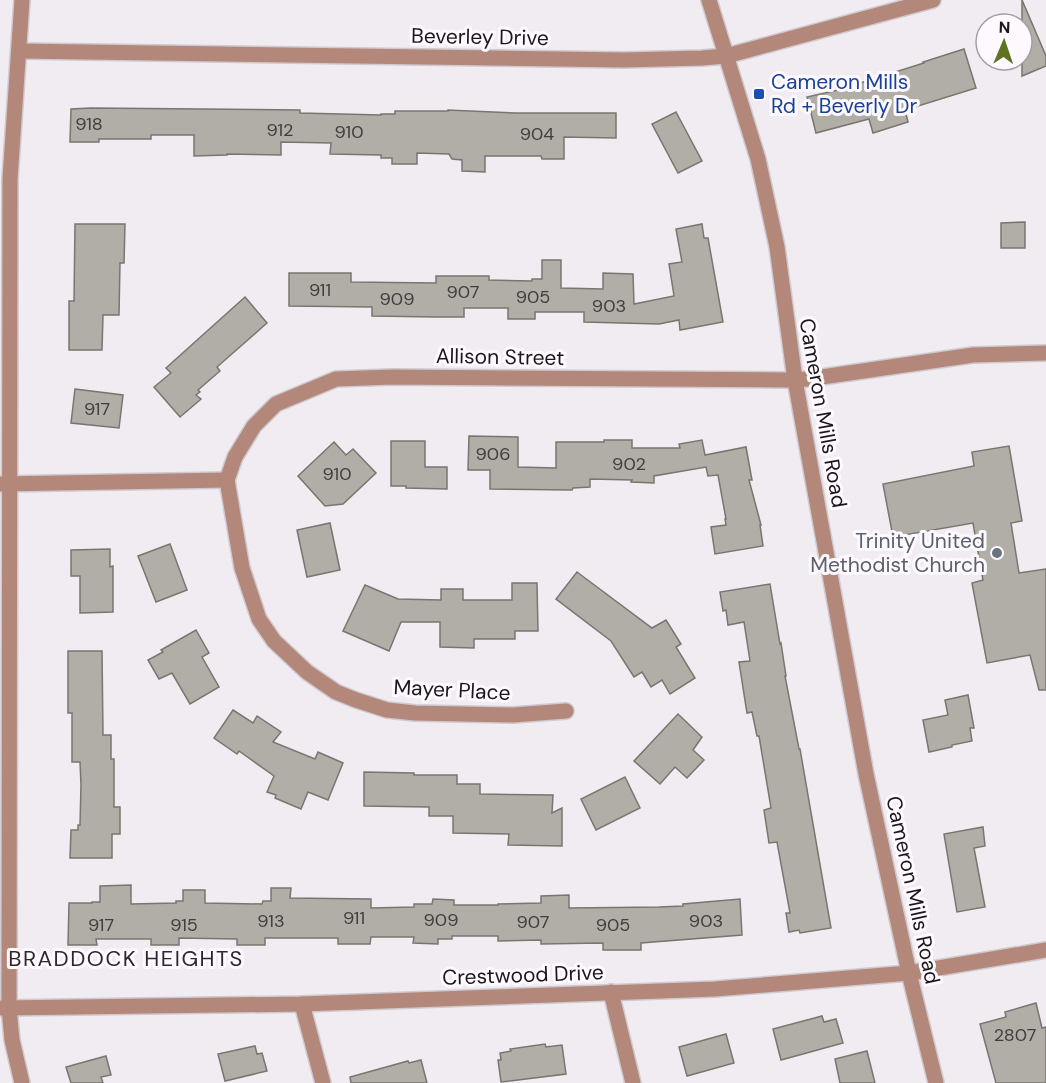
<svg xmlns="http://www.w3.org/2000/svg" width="1046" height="1083" font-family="'DM Sans',sans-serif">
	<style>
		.building { fill: #b1ada7; stroke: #79756f; stroke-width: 1.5 }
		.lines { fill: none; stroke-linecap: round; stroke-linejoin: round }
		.minor-casing { stroke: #cfcacf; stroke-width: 18 }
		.minor { stroke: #b4877b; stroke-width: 15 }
		.transit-dot { fill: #1a4fb4; stroke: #fdf9fe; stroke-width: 2 }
		.worship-dot { fill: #6b7280; stroke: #fdf9fe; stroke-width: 2 }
		.labels { text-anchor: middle; stroke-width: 6; stroke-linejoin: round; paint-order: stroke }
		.number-label { font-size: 18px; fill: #403d3d }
		.street-label { font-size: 21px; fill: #1a181a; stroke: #fdf9fe }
		.transit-label { font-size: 21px; fill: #164399; stroke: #fdf9fe; text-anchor: start }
		.worship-label { font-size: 21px; fill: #5b616d; stroke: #fdf9fe; text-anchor: end }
		.neighbourhood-label { font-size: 22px; letter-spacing: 1.5px; fill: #2c282d; stroke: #fdf9fe }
	</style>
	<rect width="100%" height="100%" fill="#f1ecf2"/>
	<g class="building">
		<polygon points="1022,0 1046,56 1046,66 1022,76"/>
		<polygon points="964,49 976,88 905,110 908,122 873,133 869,119 816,133 807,97 838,90 924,63 923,62"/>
		<polygon points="91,108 300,110 300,113 381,115 381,114 395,114 395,111 448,111 448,110 516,113 616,113 616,138 564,137 564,159 542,159 541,156 485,156 485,172 462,171 462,160 452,159 449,154 417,153 417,164 392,164 392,158 381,158 381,155 330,154 331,143 281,142 281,155 227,154 227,155 194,156 194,135 151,135 151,139 99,139 99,142 70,142 71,109"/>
		<polygon points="676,112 702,161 678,173 652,124"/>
		<polygon points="1025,222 1025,248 1001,248 1001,223"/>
		<polygon points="75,224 125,224 124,263 120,263 119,315 103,315 102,350 69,350 69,301 74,301"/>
		<polygon points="702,224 704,238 708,238 723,322 680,330 679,320 659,324 584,322 584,312 535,312 535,319 508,319 508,308 464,308 464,317 436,317 372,316 372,307 289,306 289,273 351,273 351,282 436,283 436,276 489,276 489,280 532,281 532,279 542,279 542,260 561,260 561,288 603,289 603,273 633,274 634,304 674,296 669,264 682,262 676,229"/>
		<polygon points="245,297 267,323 217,367 220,371 198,390 200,392 196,395 201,399 180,417 154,387 171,373 166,368"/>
		<polygon points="75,389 123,395 119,428 71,423"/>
		<polygon points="469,436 518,437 518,467 556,468 556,442 604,442 604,440 632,440 632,448 680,448 679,444 702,440 705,455 746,447 752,480 749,480 761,525 760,525 763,546 715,554 711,527 726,525 725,519 726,519 718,475 708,476 706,467 654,476 654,483 631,482 632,480 590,479 590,487 573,488 572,490 490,489 490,470 468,470"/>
		<polygon points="391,441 425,441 425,467 447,467 447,489 406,488 406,486 391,486"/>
		<polygon points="334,442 346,455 353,449 376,473 343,504 325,506 298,476"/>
		<polygon points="1009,446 1022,521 1011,523 1019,573 1046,569 1046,690 1039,690 1030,655 987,663 972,583 983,580 973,523 893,537 883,484 974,466 972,452"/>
		<polygon points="330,523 340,570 307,577 297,530"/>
		<polygon points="170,544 187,590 156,602 138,556"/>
		<polygon points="110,549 110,567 113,566 113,612 80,613 80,576 71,576 71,550"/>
		<polygon points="577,572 652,628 666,620 681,644 676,647 695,678 670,694 662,680 651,687 642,672 634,677 611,641 556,599"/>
		<polygon points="512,583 537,583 538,631 515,631 515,639 474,639 474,648 440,647 440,622 401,622 389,651 343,631 365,585 398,599 441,600 441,589 463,589 463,600 512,600"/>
		<polygon points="770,584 780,644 781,643 786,676 785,676 799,749 800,749 831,928 800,933 799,930 789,932 786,913 790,913 777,842 769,843 764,810 771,808 759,736 757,736 752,712 747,713 739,662 750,661 744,622 728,625 726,610 723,611 720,592"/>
		<polygon points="196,630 209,653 202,657 219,687 190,704 172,673 159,679 148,660 163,652 161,650"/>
		<polygon points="68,651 102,651 103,735 111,735 111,759 114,759 114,807 120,807 120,834 112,834 112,858 70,858 71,830 78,830 78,825 80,825 81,785 80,762 72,762 72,713 68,713"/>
		<polygon points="968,695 974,728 970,728 972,741 952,745 952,747 929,752 923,720 948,715 945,700"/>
		<polygon points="233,710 253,723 257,716 281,732 273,742 315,759 318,752 343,763 328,800 308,792 301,809 275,798 276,795 267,792 274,776 239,751 237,754 214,738"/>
		<polygon points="678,714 702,737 693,750 704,760 687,778 675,767 660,784 634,761"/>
		<polygon points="364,772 414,773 414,775 457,775 457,784 480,784 480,794 553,795 552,813 562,808 562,846 508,845 509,834 453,833 453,816 429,816 429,807 364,806"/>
		<polygon points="625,777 640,808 596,830 581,799"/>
		<polygon points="983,827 985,846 974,848 985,907 957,912 944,834"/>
		<polygon points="131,885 131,904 176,903 176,901 183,901 183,890 205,890 205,903 262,904 263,901 271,901 271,888 291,888 290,898 371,899 371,908 414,907 414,904 432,904 433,899 454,900 454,905 498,905 498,904 541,903 541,896 569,895 569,908 659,907 683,906 683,904 740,899 742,935 641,943 641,950 603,950 603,943 541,944 541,940 498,941 498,936 452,936 452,939 438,939 438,944 413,943 414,937 371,937 370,944 338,944 338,938 265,938 265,945 237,945 237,939 179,938 179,945 151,945 151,939 96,939 97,945 68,945 69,903 92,903 92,902 100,902 100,886"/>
		<polygon points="1036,1003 1042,1028 1046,1027 1046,1083 996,1083 980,1024 1006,1017 1005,1012"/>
		<polygon points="822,1016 824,1022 836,1019 843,1043 781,1060 773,1029"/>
		<polygon points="726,1034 734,1063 687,1076 679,1047"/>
		<polygon points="545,1044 546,1047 562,1045 566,1074 501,1082 498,1060 501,1060 500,1053 511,1051 510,1049"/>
		<polygon points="255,1046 257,1054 262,1053 267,1071 225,1081 218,1054"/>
		<polygon points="867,1051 875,1083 840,1083 835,1059"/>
		<polygon points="106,1056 111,1075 101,1077 103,1083 71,1083 66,1067"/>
		<polygon points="421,1060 427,1083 351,1083 350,1077 408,1061 409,1063"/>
	</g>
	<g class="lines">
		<g class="minor-casing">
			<g id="minor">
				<polyline points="709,0 758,159 777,247 795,380 866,774 909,973 936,1083"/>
				<polyline points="19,51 624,60 702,58 726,56 933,0"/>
				<polyline points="0,484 227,480"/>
				<polyline points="566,711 513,715 415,713 387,710 356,700 336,692 307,672 274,641 259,619 242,568 227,480 235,457 254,426 276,404 336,379 392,377 787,380 808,379 973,355 1046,353"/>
				<polyline points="611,992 633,1083"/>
				<polyline points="302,1004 323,1083"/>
				<polyline points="2,1008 302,1004 715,989 909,973 1046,950"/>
				<polyline points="22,1083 12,1040 9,1008 10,179 22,0"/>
			</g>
		</g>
		<use href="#minor" class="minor"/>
	</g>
	<rect class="transit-dot" x="753" y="88" width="12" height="12" rx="3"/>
	<circle class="worship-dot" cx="997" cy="553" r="6"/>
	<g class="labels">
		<g class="number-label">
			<text x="89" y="130">918</text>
			<text x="280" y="136">912</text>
			<text x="349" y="138">910</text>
			<text x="537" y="140">904</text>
			<text x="320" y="296">911</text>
			<text x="463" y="298">907</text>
			<text x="533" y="303">905</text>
			<text x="397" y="305">909</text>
			<text x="609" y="312">903</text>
			<text x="97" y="415">917</text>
			<text x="493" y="460">906</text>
			<text x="629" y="470">902</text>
			<text x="337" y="480">910</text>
			<text x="354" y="924">911</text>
			<text x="441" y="926">909</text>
			<text x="271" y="927">913</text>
			<text x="706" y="927">903</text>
			<text x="533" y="928">907</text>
			<text x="101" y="931">917</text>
			<text x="184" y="931">915</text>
			<text x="613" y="931">905</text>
			<text x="1015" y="1041">2807</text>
		</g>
		<g class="street-label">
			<text transform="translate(480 37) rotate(1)" y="7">Beverley Drive</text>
			<text transform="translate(500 357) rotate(1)" y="7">Allison Street</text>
			<text transform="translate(823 413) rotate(80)" y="7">Cameron Mills Road</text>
			<text transform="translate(452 690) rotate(3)" y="7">Mayer Place</text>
			<text transform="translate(913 890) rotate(78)" y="7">Cameron Mills Road</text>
			<text transform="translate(523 975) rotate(-2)" y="7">Crestwood Drive</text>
		</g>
		<g class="transit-label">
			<text x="771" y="89">Cameron Mills<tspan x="771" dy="24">Rd + Beverly Dr</tspan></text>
		</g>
		<g class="worship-label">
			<text x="985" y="548">Trinity United<tspan x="985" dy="24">Methodist Church</tspan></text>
		</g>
		<g class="neighbourhood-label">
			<text x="126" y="966">BRADDOCK HEIGHTS</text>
		</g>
	</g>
	<g transform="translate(1004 42) rotate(2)"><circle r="28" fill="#fdf9fe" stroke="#a29fa3" stroke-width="1.5"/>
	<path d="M0-4.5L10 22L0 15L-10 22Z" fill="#5f7322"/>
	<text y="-9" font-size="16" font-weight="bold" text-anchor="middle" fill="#1a181a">N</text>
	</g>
</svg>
